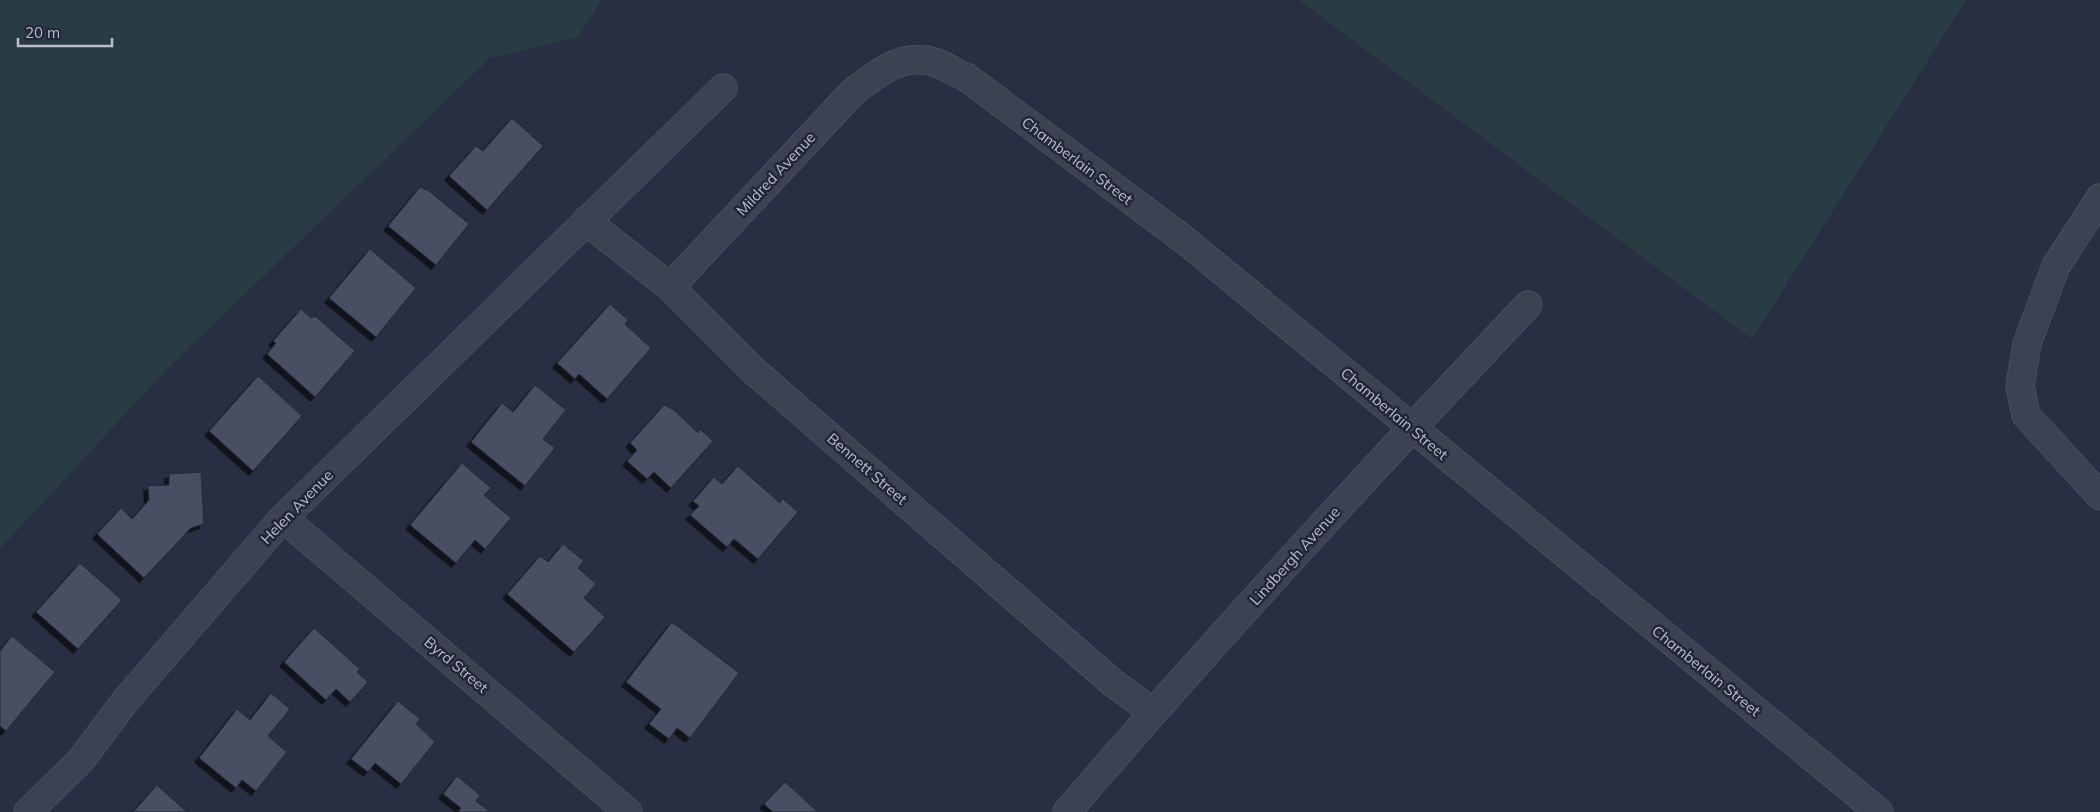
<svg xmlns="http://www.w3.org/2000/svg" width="2100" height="812" font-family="Mulish,sans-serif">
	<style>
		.green { fill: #2a3c43 }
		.building { fill: #484f63; stroke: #232939; filter: url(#shadow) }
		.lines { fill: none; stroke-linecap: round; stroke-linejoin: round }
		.minor-casing { stroke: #585d6c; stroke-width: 29 }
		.minor { stroke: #3d4252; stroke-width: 28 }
		.labels { text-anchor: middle; stroke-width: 5; stroke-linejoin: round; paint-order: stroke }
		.street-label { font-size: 15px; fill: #babecb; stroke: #212737 }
	</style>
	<defs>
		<filter id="shadow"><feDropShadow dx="-4.5" dy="4.5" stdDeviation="0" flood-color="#0009"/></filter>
	</defs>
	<rect width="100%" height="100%" fill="#282f42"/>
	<g class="green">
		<polygon points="0,0 602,0 578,37 490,58 166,370 0,549"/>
		<polygon points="1299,0 1966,0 1752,339"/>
	</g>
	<g class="building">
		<polygon points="512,118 543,146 487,210 449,176 476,146 483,151"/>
		<polygon points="420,187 429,191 469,224 436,265 388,226"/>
		<polygon points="370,249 416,288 376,337 329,298"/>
		<polygon points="610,304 628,320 625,324 651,348 607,399 579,374 575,379 557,363"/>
		<polygon points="301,309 311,318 315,316 355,351 315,397 267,354 276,343 273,341"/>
		<polygon points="258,376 302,416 253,471 209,431"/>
		<polygon points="535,385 566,410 543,439 555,448 525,486 471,442 502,403 513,412"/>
		<polygon points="664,405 674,410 698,433 700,429 713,441 671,488 654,472 647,479 627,461 637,450 630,443"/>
		<polygon points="462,463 491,488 484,495 511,518 485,549 475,540 456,563 410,525"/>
		<polygon points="738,466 780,503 782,498 798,512 758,559 734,539 727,547 690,515 699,506 693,501 714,477 722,484"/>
		<polygon points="201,472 204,524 191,528 144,578 97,534 121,508 132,519 149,500 148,486 169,485 169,474"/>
		<polygon points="563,544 584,561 578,568 596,584 584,598 605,617 574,652 507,594 540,556 548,562"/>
		<polygon points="80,563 122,600 78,649 36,612"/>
		<polygon points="672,622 739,673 690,738 677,728 669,739 649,724 661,709 626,682"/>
		<polygon points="314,628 360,669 357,672 368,682 350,702 336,689 326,700 284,662"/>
		<polygon points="12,636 55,672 6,731 0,726 0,651"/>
		<polygon points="271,693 290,709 268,736 287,752 256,791 242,780 236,788 199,758 237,709 250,720"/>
		<polygon points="398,701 420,719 416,724 435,742 401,784 375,763 368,772 351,759"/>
		<polygon points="457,776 480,795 476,801 490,812 458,812 461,808 443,794"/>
		<polygon points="785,782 818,812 773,812 764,804"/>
		<polygon points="157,785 187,812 133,812"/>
	</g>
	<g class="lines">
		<g class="minor-casing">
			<g id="minor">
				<polyline points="2100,198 2056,266 2027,344 2020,386 2026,415 2100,496"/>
				<polyline points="586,221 670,287 755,372 1113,683 1153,712"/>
				<path d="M670,287l183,-195c25,-19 50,-41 84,-29 10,4 19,10 29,14l216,161 697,574"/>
				<polyline points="283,518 628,812"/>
				<polyline points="28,812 81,760 126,700 283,518 723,88"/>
				<path d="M1067,812c149,-174 304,-341 461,-507"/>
			</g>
		</g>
		<use href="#minor" class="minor"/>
	</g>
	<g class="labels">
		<g class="street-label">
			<text transform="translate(1077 161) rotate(37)" y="5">Chamberlain Street</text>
			<text transform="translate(776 174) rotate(-47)" y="5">Mildred Avenue</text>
			<text transform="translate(1394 414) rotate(40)" y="5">Chamberlain Street</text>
			<text transform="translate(867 469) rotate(41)" y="5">Bennett Street</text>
			<text transform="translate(297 507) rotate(-46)" y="5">Helen Avenue</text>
			<text transform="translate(1295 556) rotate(-48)" y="5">Lindbergh Avenue</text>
			<text transform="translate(456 665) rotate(40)" y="5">Byrd Street</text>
			<text transform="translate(1706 671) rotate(39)" y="5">Chamberlain Street</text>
		</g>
	</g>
	<path d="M18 38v8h94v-8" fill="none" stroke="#babecb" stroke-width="2.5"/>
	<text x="25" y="38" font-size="15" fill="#babecb" stroke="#212737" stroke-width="4" paint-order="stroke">20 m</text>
</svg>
